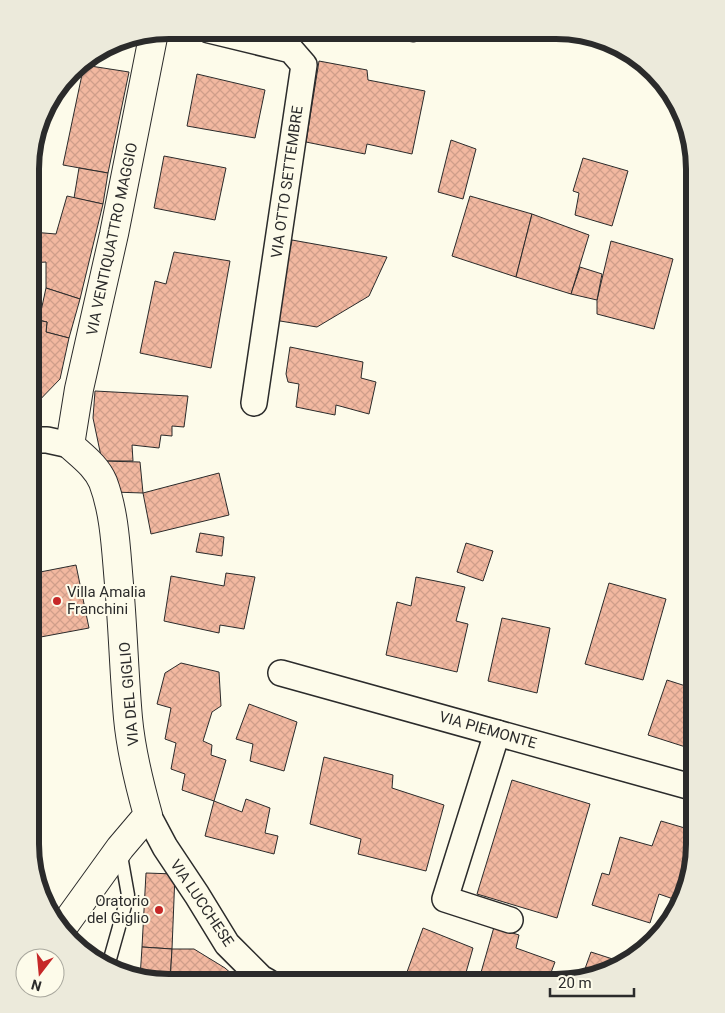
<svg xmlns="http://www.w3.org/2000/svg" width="725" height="1013" font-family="Roboto,sans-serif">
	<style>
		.building { fill: url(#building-cross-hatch); stroke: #2b2b2b }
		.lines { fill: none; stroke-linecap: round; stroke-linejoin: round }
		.service-casing { stroke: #2b2b2b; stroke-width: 15 }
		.minor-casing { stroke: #2b2b2b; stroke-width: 28 }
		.tertiary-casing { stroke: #2b2b2b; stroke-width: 30 }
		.service { stroke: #fdfbea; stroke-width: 12 }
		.minor { stroke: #fdfbea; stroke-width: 25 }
		.tertiary { stroke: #fdfbea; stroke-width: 28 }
		.poi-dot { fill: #c62828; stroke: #fdfbea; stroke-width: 2 }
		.labels { text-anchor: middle; stroke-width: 4; stroke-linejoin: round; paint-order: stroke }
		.street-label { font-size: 15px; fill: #2b2b2b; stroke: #fdfbea }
		.poi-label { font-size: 15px; fill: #2b2b2b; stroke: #fdfbea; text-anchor: start }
		.rim { fill: none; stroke: #2b2b2b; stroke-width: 6 }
	</style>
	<defs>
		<pattern id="building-cross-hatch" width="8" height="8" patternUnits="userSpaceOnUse" patternTransform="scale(1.25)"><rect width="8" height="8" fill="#f2b8a0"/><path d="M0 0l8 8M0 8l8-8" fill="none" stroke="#d09e8a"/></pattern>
	</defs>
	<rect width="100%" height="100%" fill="#fdfbea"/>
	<g class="building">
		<polygon points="319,61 367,70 368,80 425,91 412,154 367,144 365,154 306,142"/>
		<polygon points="84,65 129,72 108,173 63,165"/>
		<polygon points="197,74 265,90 255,138 187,126"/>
		<polygon points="451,140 476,149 463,199 438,192"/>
		<polygon points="164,156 226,168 215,220 154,208"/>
		<polygon points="583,158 628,171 612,226 575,215 579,193 573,191"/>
		<polygon points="79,168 108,173 103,204 74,198"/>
		<polygon points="67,196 103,204 80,299 46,288 46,262 31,263 32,232 56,234"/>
		<polygon points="470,196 532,214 516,277 452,256"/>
		<polygon points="532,214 589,235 571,294 516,277"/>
		<polygon points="292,240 387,257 369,296 317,327 274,320"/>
		<polygon points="611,241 673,259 654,329 597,314 597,300"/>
		<polygon points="174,252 230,261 211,368 140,353 155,281 166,284"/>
		<polygon points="580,267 602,274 597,300 571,294"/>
		<polygon points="46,288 80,299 69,338 46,332 47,322 39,320"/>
		<polygon points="31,319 47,322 46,332 69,338 60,379 31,409"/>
		<polygon points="290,347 363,362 361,378 376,382 369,414 336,405 335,415 296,407 299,384 288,382 286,374"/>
		<polygon points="695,350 695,385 685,382"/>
		<polygon points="95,391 188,396 184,427 172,426 172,436 161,435 159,448 132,445 133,461 102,461 93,418"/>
		<polygon points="102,461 140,462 143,493 113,492"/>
		<polygon points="219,473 229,515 151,534 143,493"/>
		<polygon points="200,533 224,537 222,556 196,552"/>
		<polygon points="466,543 493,551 483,581 457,572"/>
		<polygon points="76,565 89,628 30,639 30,574"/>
		<polygon points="226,573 255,577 244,629 220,625 219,633 164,621 171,576 224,586"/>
		<polygon points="416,577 465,587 456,621 468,624 457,672 386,655 397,602 411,606"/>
		<polygon points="609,583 666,599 643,680 585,664"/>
		<polygon points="502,618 550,628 537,693 488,681"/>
		<polygon points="181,663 219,672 221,706 212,712 203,741 212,745 211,755 226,760 214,801 182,790 185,774 171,769 176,743 165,739 171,708 157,704 165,673"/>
		<polygon points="667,680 695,689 695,750 648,735"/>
		<polygon points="249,704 297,722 284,771 250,761 253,744 236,739"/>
		<polygon points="324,757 393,775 392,788 444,805 426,871 358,854 361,839 310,824"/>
		<polygon points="512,780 590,804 557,918 477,894"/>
		<polygon points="246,799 270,808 265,833 278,836 274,854 205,836 214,801 242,812"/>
		<polygon points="661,821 695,831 695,854 679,901 659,894 650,923 592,905 602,873 609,875 620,837 652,846"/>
		<polygon points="146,873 175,874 172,949 142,947"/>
		<polygon points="494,927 519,935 516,948 555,962 547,983 478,983"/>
		<polygon points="423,928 473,948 463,983 403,983"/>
		<polygon points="142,947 172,949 170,982 150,982 140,978"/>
		<polygon points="172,949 194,949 225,968 241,982 170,982"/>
		<polygon points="591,952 625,963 618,969 582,977"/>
	</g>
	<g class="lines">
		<g class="service-casing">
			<g id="service">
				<polyline points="390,31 414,35"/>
				<polyline points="108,966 128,895 120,850"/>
			</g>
		</g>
		<g class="minor-casing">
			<g id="minor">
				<polyline points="209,30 291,50 304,65 254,403"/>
				<polyline points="31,440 47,440 70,445"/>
				<polyline points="281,673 695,788"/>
				<polyline points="497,733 445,899 510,920"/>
				<polyline points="148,815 165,847 197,895 227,944 261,978 268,982"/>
			</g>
		</g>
		<g class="tertiary-casing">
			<path id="tertiary" d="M63,927l57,-79 28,-33c-9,-32 -17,-64 -20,-97 -4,-45 -5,-89 -9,-134 -3,-33 -4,-70 -16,-102 -7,-16 -20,-25 -33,-37l9,-56 35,-155 40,-202"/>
		</g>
		<use href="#service" class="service"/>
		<use href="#minor" class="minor"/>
		<use href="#tertiary" class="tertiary"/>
	</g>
	<g class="poi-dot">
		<circle cx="57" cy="601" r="5"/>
		<circle cx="159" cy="910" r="5"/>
	</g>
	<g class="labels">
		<g class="street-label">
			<text transform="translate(287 182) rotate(-82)" y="5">VIA OTTO SETTEMBRE</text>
			<text transform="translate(112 239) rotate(-78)" y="5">VIA VENTIQUATTRO MAGGIO</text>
			<text transform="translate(129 694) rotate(-95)" y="5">VIA DEL GIGLIO</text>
			<text transform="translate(488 730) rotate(16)" y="5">VIA PIEMONTE</text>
			<text transform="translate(202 903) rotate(56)" y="5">VIA LUCCHESE</text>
		</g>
		<g class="poi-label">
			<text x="67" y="597">Villa Amalia<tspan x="67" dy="17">Franchini</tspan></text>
			<text x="149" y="906" text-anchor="end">Oratorio<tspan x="149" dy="17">del Giglio</tspan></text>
		</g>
	</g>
	<path d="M0 0H725V1013H0ZM169 39H556A130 130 0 0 1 686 169V844A130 130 0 0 1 556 974H169A130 130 0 0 1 39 844V169A130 130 0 0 1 169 39Z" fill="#eceadb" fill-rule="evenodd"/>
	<path class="rim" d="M169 39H556A130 130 0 0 1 686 169V844A130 130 0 0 1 556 974H169A130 130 0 0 1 39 844V169A130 130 0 0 1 169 39Z"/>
	<g transform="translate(40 973) rotate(196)"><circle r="24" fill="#fdfbea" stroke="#a9a89e"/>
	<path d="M0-4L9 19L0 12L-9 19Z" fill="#c62828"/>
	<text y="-8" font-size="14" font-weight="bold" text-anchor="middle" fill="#2b2b2b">N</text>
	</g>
	<path d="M550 988v8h84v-8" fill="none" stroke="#2b2b2b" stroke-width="2.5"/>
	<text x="558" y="988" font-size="15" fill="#2b2b2b" stroke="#fdfbea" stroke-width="4" paint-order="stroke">20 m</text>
</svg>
